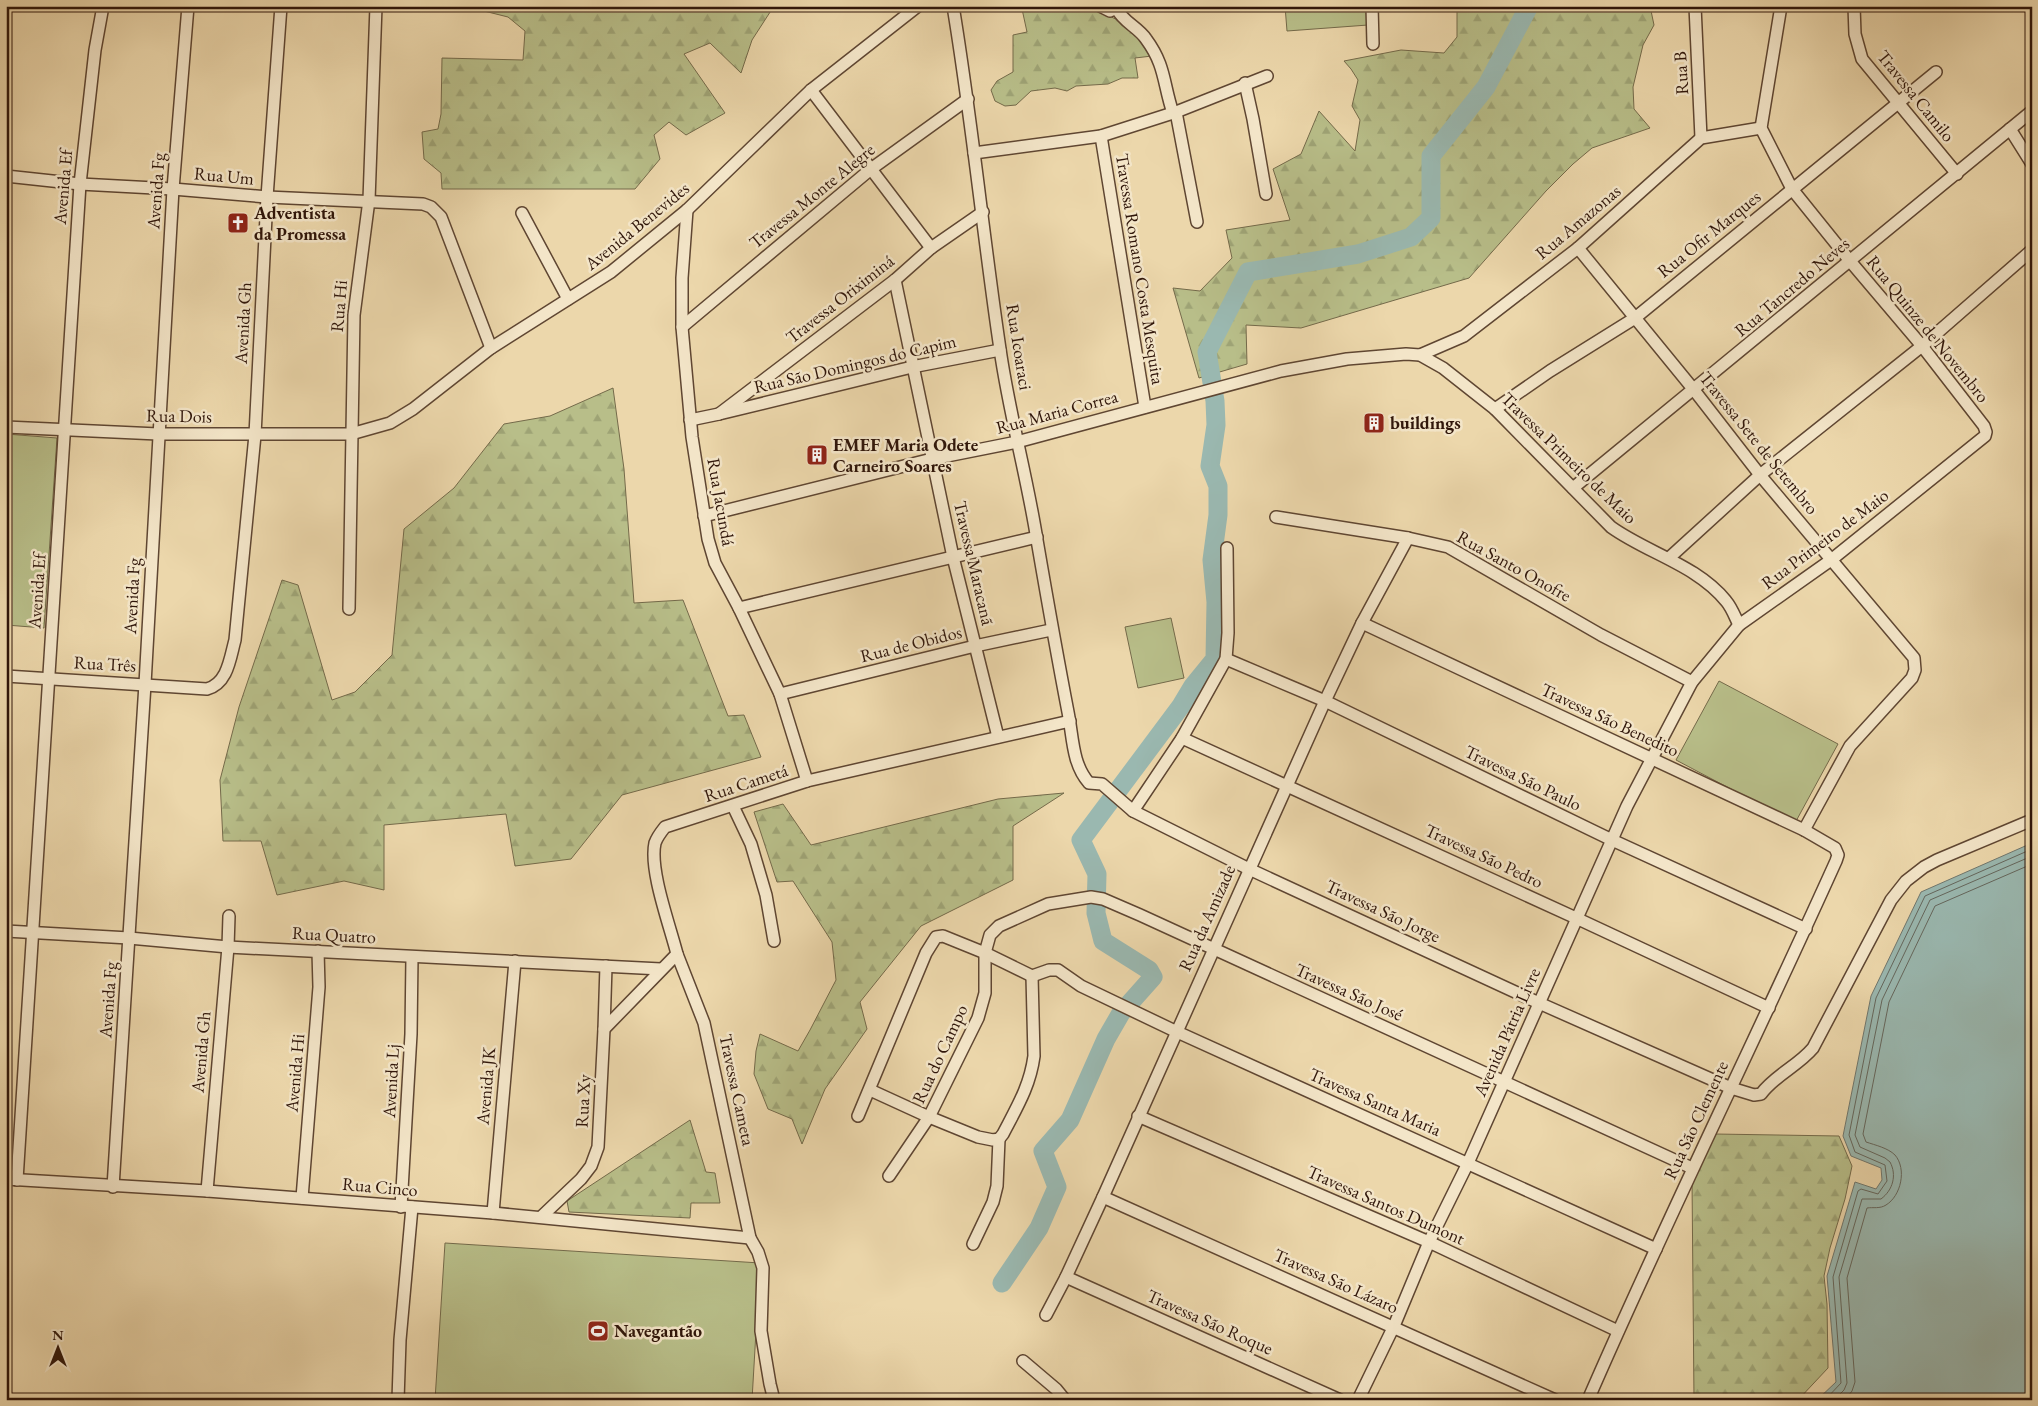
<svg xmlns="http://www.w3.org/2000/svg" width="2038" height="1406" font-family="'EB Garamond',serif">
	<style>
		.grass { fill: #b8be89; stroke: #746a4a }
		.forest { fill: url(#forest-firs); stroke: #746a4a }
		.water { fill: #9ab8b0; stroke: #70776e }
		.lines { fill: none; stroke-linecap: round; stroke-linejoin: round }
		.shore { stroke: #65675d; stroke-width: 1 }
		.river { stroke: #9ab8b0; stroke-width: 19 }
		.minor-casing { stroke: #5f4632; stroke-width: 14 }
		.minor { stroke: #f3e5c8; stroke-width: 11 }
		.labels { text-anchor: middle; stroke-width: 5; stroke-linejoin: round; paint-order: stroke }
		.street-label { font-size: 18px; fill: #30160a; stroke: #f3e5c8 }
		.poi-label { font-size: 18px; font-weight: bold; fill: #30160a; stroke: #f3e5c8; text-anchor: start }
	</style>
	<defs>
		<pattern id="forest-firs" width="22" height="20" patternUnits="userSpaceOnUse" patternTransform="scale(1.25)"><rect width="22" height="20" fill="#b8be89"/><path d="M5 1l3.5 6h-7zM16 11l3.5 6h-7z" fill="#9ea375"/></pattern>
	</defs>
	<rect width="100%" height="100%" fill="#ecd7ab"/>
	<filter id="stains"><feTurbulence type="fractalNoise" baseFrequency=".004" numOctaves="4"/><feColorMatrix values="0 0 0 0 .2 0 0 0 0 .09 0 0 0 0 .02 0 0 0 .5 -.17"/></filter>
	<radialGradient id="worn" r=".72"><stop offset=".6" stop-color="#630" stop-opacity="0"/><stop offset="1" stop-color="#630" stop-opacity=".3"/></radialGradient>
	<g class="grass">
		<polygon points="1285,6 1367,6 1368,25 1287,31"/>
		<polygon points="6,434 57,438 44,628 6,625"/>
		<polygon points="1171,618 1184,678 1138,688 1125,627"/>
		<polygon points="1719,681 1838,744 1795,823 1676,760"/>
		<polygon points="445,1243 760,1263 752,1400 435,1400"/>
	</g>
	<g class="forest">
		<polygon points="464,6 774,6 752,40 741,73 710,43 684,54 725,113 686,135 669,122 654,135 660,159 635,189 442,189 441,173 424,159 422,132 438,129 441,114 442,58 523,60 525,31 508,17"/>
		<polygon points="1039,6 1096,6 1098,10 1129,26 1152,56 1135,58 1138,78 1122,78 1108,84 1076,86 1067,91 1055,88 1031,91 1016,105 1005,106 995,101 991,90 997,81 1013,72 1013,35 1027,32 1022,9"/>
		<polygon points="1457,6 1650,6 1654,25 1643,45 1633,87 1634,109 1650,128 1592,148 1573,164 1546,191 1469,278 1301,328 1246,325 1247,364 1199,378 1173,288 1200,291 1232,258 1226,230 1290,220 1273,169 1301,154 1319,111 1355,151 1360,120 1352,106 1358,80 1351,69 1344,61 1401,50 1444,53 1457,37"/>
		<polygon points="613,388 624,469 634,603 683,600 728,716 744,715 761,757 622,795 571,859 515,866 506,814 384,825 384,890 344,881 277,895 261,841 223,841 220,780 239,707 282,580 298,585 332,700 355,692 392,655 404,529 454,488 504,424 550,416"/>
		<polygon points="1064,793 1013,826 1013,880 921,926 860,1002 867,1029 825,1089 802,1144 792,1119 768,1109 754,1074 756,1051 760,1034 798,1051 810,1030 836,980 832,942 793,881 777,882 754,812 783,804 811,845 998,799"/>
		<polygon points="690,1120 706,1172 715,1173 720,1203 691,1203 690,1218 569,1212 567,1201"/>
		<polygon points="1715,1134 1839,1136 1852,1166 1845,1199 1830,1248 1824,1276 1827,1304 1828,1368 1798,1400 1694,1400 1692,1179"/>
	</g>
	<polygon class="water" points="2032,843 2032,1400 1817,1400 1836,1382 1827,1276 1855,1182 1876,1189 1882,1180 1881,1168 1851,1156 1843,1136 1871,996 1921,892"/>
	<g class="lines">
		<g class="shore">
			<polyline points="1825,1400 1841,1383 1833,1277 1858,1191 1861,1189 1878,1194 1887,1181 1885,1165 1855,1152 1849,1135 1876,998 1925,896 2032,849"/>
			<path d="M1834,1400l10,-10 3,-7 -8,-106 23,-78h19c12,-9 16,-24 9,-37l-5,-4 -25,-11 -5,-12 27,-135 48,-100 102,-44"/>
			<path d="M1845,1400l7,-9 3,-9 -8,-104 20,-70c6,-1 13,1 19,-3 15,-9 21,-36 9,-50 -7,-7 -20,-10 -29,-13l-3,-8 26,-132 46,-96 97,-42"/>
		</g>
		<polyline class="river" points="1002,1283 1039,1228 1057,1187 1043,1151 1070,1120 1106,1039 1121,1013 1153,977 1149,970 1103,941 1096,913 1097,874 1081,840 1181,706 1193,686 1215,659 1216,602 1212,560 1218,515 1218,486 1210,466 1216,425 1215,401 1207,352 1248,272 1358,254 1411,237 1431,218 1431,156 1486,87 1529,6"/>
		<g class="minor-casing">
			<g id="minor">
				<path d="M953,6c19,114 30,229 47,343 9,64 27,127 37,191 10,58 20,115 31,172 5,25 4,52 21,71l13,1 31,27 116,58 290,134 192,85 23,7 7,-1c14,-19 37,-28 52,-46l78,-148 15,-19 18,-14 13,-7 95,-40"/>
				<polyline points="1100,6 1110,11 1121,6"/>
				<polyline points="1372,6 1373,44"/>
				<polyline points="1695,6 1701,138"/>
				<polyline points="1854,6 1855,34 1862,59 1957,174"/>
				<path d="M1117,9c6,13 21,18 29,30 20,27 17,45 27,74"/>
				<polyline points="1245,83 1253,119 1266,194"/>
				<polyline points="811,90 931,248"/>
				<polyline points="1176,112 1197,222"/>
				<polyline points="2010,129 2032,164"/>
				<polyline points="1101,136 1145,407"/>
				<polyline points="974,153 1101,136 1176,112 1267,76"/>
				<polyline points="6,176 80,184 173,189 267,197 423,204 431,207 441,217 491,348"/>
				<polyline points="687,210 682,278 682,327 692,437 708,539 715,563 739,608 780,694 807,781"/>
				<polyline points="522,213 568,299"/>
				<polyline points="1578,248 1694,390 1760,475 1914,658 1915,670 1912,678 1850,746 1804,830"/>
				<polyline points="895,280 953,557 998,737"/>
				<polyline points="682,327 871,169 968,99"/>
				<polyline points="1420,355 1464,336 1578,248 1701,138 1761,128"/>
				<polyline points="1495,409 1550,371 1635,318 1936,72"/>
				<polyline points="719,414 895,280 931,248 983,212"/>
				<polyline points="690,420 719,414 912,367 1000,350"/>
				<polyline points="6,427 158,434 351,434 390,423 413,409 491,348 611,272 687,210 811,90 918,6"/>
				<polyline points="1573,488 2032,111"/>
				<path d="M704,516l228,-57 85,-17 264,-71 66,-12 59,-5 14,1 23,13 52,41 116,118c36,26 86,38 115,74 6,7 9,16 13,24"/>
				<polyline points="1276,517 1408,538 1448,547 1601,635 1692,682"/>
				<polyline points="1669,558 1760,475 1922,346 2032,250"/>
				<polyline points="739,608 1037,537"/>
				<polyline points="349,609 354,315 369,200 376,6"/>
				<path d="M1362,623l442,207 31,18 3,7 -2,6c-81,180 -169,357 -248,539"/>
				<polyline points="1226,659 1325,701 1612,840 1806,929"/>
				<path d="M6,676l201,13c21,-6 23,-31 28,-49l20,-205 12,-238 14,-191"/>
				<polyline points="780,694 975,646 1051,630"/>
				<polyline points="1182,738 1576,918 1769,1008"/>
				<polyline points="733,806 751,844 766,895 774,941"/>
				<polyline points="1133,811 1182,738 1226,659 1228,633 1227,548"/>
				<polyline points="6,931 129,938 228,947 661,969"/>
				<polyline points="677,954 704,1023 750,1238 758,1252 763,1268 761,1331 770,1384 774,1400"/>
				<path d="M604,1029l73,-75c-7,-28 -28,-84 -22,-111 2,-6 6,-11 10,-16l142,-46 263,-60"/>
				<path d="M870,1090l59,27 49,20 15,3 6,-1 4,-5c14,-27 27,-48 31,-78l-2,-80"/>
				<polyline points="858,1116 926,953 936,937 943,936 985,953 1032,976 1049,970 1058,970 1081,986 1175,1031 1656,1249"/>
				<polyline points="1138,1116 1429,1242 1618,1331"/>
				<polyline points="889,1176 929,1117 978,1018 985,993 985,953 990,935 999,926 1048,904 1091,897 1103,899 1140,915 1692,1168"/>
				<polyline points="6,1179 207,1191 493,1213 750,1238"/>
				<polyline points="17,1180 80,184 95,50 103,6"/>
				<polyline points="113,1187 145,684 173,189 188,6"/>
				<polyline points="207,1191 228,947 229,916"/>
				<polyline points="1103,1197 1555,1400"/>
				<polyline points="302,1198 319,987 318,951"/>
				<polyline points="401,1207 411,1034 412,957"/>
				<polyline points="493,1213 515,961"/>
				<polyline points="541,1217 581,1179 591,1166 598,1147 604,1029 606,966"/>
				<polyline points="973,1244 993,1202 997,1186 999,1139"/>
				<polyline points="1066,1277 1340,1400"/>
				<polyline points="1046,1315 1066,1277 1103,1197 1325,701 1362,623 1408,538"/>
				<polyline points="1023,1361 1056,1389 1065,1400"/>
				<polyline points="398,1400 400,1340 412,1207"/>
				<polyline points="1358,1400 1394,1326 1429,1242 1468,1163 1627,806 1692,682 1739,625 1831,560 1985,436 1986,432 1984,426 1922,346 1850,261 1792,189 1761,128 1781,6"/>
			</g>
		</g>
		<use href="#minor" class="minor"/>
	</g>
	<defs>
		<g id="church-square" transform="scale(1.125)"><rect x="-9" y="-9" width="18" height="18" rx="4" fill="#8f2418" stroke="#f3e5c8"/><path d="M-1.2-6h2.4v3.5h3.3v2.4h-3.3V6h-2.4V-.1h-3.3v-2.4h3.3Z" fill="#fff"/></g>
		<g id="building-square" transform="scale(1.125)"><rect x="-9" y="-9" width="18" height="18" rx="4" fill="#8f2418" stroke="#f3e5c8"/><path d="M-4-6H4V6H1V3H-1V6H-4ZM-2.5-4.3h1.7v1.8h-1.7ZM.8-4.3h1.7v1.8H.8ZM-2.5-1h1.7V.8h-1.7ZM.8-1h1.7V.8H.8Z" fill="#fff"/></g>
		<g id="stadium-square" transform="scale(1.125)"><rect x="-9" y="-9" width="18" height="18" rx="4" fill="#8f2418" stroke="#f3e5c8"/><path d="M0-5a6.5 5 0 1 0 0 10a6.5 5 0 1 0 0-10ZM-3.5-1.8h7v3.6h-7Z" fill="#fff"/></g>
	</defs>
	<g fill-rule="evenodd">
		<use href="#church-square" x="238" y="223"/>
		<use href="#building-square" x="1374" y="423"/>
		<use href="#building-square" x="817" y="455"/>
		<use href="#stadium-square" x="598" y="1331"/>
	</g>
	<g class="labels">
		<g class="street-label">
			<text transform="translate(1681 73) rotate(-93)" y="6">Rua B</text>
			<text transform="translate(1916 96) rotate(51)" y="6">Travessa Camilo</text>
			<text transform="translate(224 176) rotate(5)" y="6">Rua Um</text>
			<text transform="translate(63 187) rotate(-85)" y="6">Avenida Ef</text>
			<text transform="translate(156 191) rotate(-86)" y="6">Avenida Fg</text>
			<text transform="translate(812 196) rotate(-39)" y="6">Travessa Monte Alegre</text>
			<text transform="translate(1578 222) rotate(-40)" y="6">Rua Amazonas</text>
			<text transform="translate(637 226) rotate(-39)" y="6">Avenida Benevides</text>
			<text transform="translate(1709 234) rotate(-39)" y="6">Rua Ofir Marques</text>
			<text transform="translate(1140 269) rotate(81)" y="6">Travessa Romano Costa Mesquita</text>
			<text transform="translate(1792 287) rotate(-40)" y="6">Rua Tancredo Neves</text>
			<text transform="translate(840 299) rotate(-38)" y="6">Travessa Oriximiná</text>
			<text transform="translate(339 306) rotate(-85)" y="6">Rua Hi</text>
			<text transform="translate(243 323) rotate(-87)" y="6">Avenida Gh</text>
			<text transform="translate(1928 329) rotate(51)" y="6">Rua Quinze de Novembro</text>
			<text transform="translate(1019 347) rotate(81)" y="6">Rua Icoaraci</text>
			<text transform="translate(855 364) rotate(-13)" y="6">Rua São Domingos do Capim</text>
			<text transform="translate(1057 412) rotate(-15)" y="6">Rua Maria Correa</text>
			<text transform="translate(179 416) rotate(1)" y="6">Rua Dois</text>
			<text transform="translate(1759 443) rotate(51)" y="6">Travessa Sete de Setembro</text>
			<text transform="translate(1569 458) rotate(44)" y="6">Travessa Primeiro de Maio</text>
			<text transform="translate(721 502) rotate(80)" y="6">Rua Jacundá</text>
			<text transform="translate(1825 539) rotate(-37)" y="6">Rua Primeiro de Maio</text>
			<text transform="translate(974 563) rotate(77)" y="6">Travessa Maracanã</text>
			<text transform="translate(1514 566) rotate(29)" y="6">Rua Santo Onofre</text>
			<text transform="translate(37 591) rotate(-86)" y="6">Avenida Ef</text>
			<text transform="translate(132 596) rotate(-87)" y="6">Avenida Fg</text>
			<text transform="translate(911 644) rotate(-14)" y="6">Rua de Obidos</text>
			<text transform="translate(105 664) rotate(3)" y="6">Rua Três</text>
			<text transform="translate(1610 720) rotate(25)" y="6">Travessa São Benedito</text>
			<text transform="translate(1523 778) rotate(26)" y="6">Travessa São Paulo</text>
			<text transform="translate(746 783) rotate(-18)" y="6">Rua Cametá</text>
			<text transform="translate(1484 856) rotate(25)" y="6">Travessa São Pedro</text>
			<text transform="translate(1383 911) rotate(25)" y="6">Travessa São Jorge</text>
			<text transform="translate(1207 918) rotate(-66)" y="6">Rua da Amizade</text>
			<text transform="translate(334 935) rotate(3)" y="6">Rua Quatro</text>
			<text transform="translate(1349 992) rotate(24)" y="6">Travessa São José</text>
			<text transform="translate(108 1000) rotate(-86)" y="6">Avenida Fg</text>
			<text transform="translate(1507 1032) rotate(-66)" y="6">Avenida Pátria Livre</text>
			<text transform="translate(201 1052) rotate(-85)" y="6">Avenida Gh</text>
			<text transform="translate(940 1054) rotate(-65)" y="6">Rua do Campo</text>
			<text transform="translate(295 1073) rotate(-85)" y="6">Avenida Hi</text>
			<text transform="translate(391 1081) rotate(-87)" y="6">Avenida Lj</text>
			<text transform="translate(486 1086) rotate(-85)" y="6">Avenida JK</text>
			<text transform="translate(737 1090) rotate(78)" y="6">Travessa Cameta</text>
			<text transform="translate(583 1101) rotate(-87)" y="6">Rua Xy</text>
			<text transform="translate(1375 1102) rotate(24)" y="6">Travessa Santa Maria</text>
			<text transform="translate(1696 1120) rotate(-65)" y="6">Rua São Clemente</text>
			<text transform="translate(380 1187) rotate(5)" y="6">Rua Cinco</text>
			<text transform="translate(1386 1205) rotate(24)" y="6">Travessa Santos Dumont</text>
			<text transform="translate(1336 1281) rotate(24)" y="6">Travessa São Lázaro</text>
			<text transform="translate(1210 1322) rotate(24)" y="6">Travessa São Roque</text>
		</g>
		<g class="poi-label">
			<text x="254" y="219">Adventista<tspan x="254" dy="21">da Promessa</tspan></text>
			<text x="1390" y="429">buildings</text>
			<text x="833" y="451">EMEF Maria Odete<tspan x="833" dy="21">Carneiro Soares</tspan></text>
			<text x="614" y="1337">Navegantão</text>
		</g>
	</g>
	<rect width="2038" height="1406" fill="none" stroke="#ecd7ab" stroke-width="25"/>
	<rect x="8" y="8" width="2023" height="1391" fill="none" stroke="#30160a" stroke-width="2.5"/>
	<rect x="12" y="12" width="2013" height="1381" fill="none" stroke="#30160a"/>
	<g transform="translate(58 1348)" stroke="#f3e5c8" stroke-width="4" paint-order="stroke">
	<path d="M0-4L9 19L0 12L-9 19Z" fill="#30160a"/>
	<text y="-8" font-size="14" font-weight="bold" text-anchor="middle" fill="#30160a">N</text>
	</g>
	<rect width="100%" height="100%" filter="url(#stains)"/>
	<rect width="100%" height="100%" fill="url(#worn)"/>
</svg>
